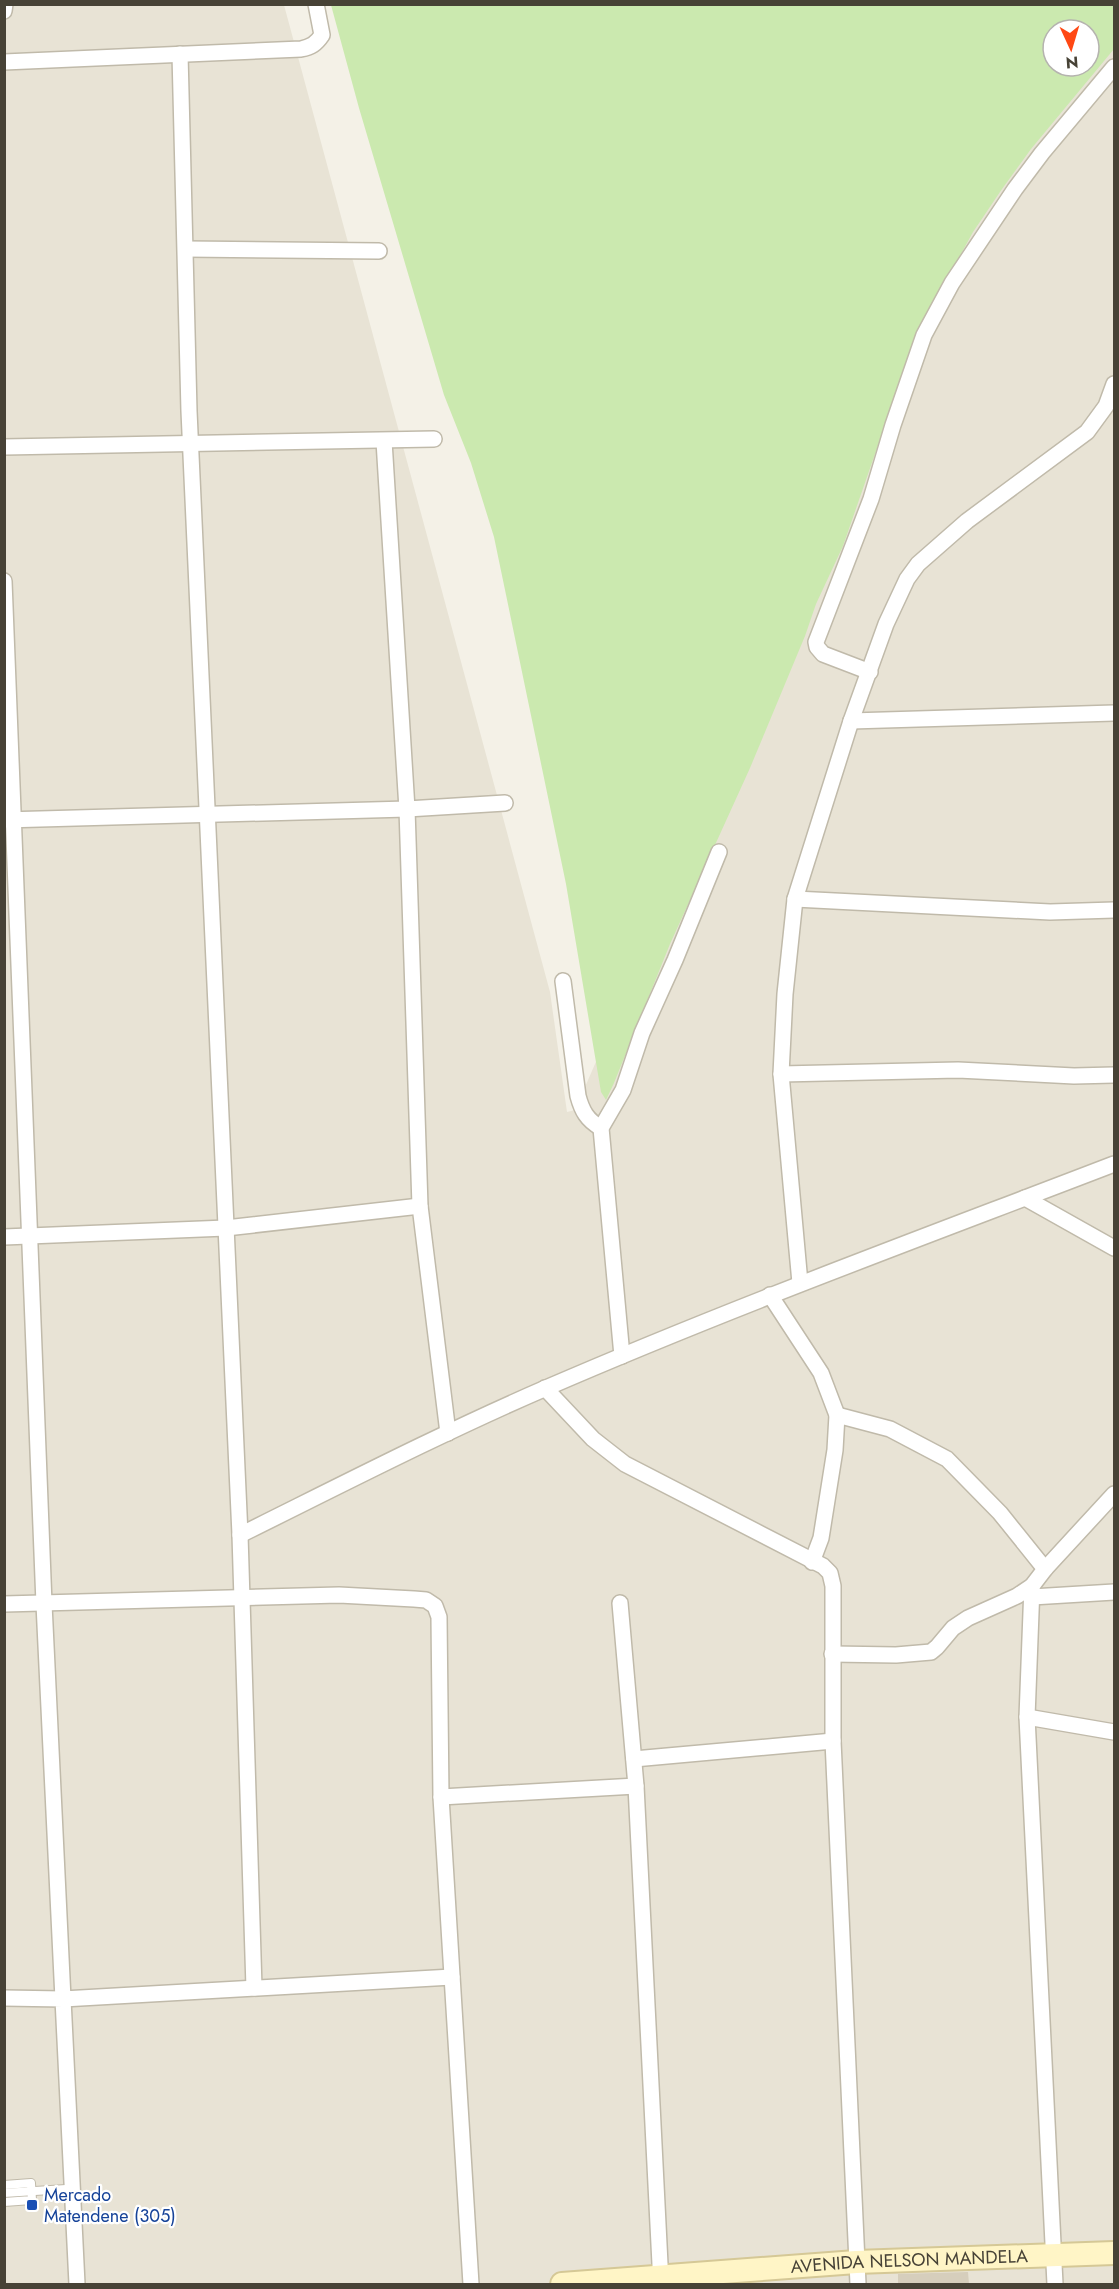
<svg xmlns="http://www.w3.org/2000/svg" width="1119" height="2289" font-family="Jost,sans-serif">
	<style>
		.residential { fill: #e8e3d5 }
		.green { fill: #cbe9af; fill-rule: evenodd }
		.building { fill: #d6cebc }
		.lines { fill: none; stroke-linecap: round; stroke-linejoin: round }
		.lane-casing { stroke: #c0baaa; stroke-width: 10 }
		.street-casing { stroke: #c0baaa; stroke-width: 18 }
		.secondary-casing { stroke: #d5c896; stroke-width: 26 }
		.lane { stroke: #fff; stroke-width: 8 }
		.street { stroke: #fff; stroke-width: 15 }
		.secondary { stroke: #fff5c6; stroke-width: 22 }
		.transit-dot { fill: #1a4fb4; stroke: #fff; stroke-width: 2 }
		.labels { text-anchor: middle; stroke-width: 4.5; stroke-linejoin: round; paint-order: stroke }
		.transit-label { font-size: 18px; fill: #164399; stroke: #fff; text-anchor: start }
		.street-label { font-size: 18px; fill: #474236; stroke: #fff }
	</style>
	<rect width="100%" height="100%" fill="#f4f1e7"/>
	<polygon class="residential" points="5,5 284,5 550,992 567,1112 575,1110 965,213 1089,66 1114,40 1114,2284 5,2284"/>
	<path class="green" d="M331,5h783v44l-83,100 -29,40 -29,43 -57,104 -73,210 -27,58 -11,32 -55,132 -80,176 -56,139 -8,17 -5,-8 -35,-208 -72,-347 -23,-74 -27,-68 -85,-287zM1053,30h36v36h-36z"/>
	<polygon class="building" points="968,2272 969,2284 898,2284 898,2274"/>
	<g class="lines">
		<g class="lane-casing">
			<g id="lane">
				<polyline points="4,2185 31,2183 32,2200 4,2202"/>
				<polyline points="4,2193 66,2189 66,2196"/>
			</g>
		</g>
		<g class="street-casing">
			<g id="street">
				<polyline points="4,11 5,4"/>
				<polyline points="180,54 189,411 240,1535 254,1988"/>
				<path d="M4,62l297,-13c10,-2 15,-5 21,-14l-6,-31"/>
				<polyline points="186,249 379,251"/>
				<polyline points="384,441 407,809 420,1206 448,1433"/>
				<polyline points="4,447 434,439"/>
				<polyline points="4,581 44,1604 63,1999 452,1977"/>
				<polyline points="870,672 823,654 817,647 816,642 871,499 893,425 924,335 952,283 1015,189 1042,153 1114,67"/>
				<polyline points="851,721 1114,713"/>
				<polyline points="4,820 407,809 505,803"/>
				<polyline points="795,899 1050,912 1114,910"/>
				<path d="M563,981l15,115c4,15 9,24 23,32"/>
				<polyline points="781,1074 958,1070 1074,1076 1114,1075"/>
				<polyline points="1025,1198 1114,1248"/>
				<polyline points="4,1237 226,1228 420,1206"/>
				<polyline points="800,1283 781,1074 785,994 795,899 851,721 886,624 907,579 918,564 967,521 1087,432 1106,406 1114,384"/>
				<polyline points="770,1295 821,1373 837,1415 835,1450 821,1538 812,1562"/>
				<polyline points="622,1356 601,1128 623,1090 642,1033 675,960 719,852"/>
				<polyline points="545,1388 593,1439 625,1464 823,1566 830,1573 833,1586 833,1741 858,2284"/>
				<polyline points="837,1415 890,1429 947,1459 1000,1513 1045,1569"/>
				<path d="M240,1535c101,-50 202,-102 306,-147 187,-81 378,-151 568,-224"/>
				<polyline points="1032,1586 1027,1717 1055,2284"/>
				<polyline points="1032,1597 1114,1592"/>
				<polyline points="620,1603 636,1786 661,2284"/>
				<polyline points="4,1604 339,1595 414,1599 426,1600 435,1606 439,1617 441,1797 471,2284"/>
				<polyline points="832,1654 896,1655 931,1652 937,1647 953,1628 968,1618 1017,1596 1032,1586 1045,1569 1114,1494"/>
				<polyline points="1027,1717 1114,1732"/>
				<polyline points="634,1759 833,1741"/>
				<polyline points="441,1797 636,1786"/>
				<polyline points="4,1998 63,1999 77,2284"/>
			</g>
		</g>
		<g class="secondary-casing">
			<g id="secondary">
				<path id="s1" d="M562,2284l294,-22 258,-9"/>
			</g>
		</g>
		<use href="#lane" class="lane"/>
		<use href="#street" class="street"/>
		<use href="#secondary" class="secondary"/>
	</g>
	<rect class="transit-dot" x="26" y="2199" width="12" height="12" rx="3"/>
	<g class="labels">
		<g class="transit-label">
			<text x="44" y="2201">Mercado<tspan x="44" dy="21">Matendene (305)</tspan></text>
		</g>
		<g class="street-label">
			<text dy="6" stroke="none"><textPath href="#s1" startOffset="348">AVENIDA NELSON MANDELA</textPath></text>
		</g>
	</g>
	<rect width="1119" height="2289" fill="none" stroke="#474236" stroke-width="12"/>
	<g transform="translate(1071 48) rotate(176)"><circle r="28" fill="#ffffff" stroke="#b5b3af" stroke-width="1.5"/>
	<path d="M0-4.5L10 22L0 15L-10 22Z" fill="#ff4814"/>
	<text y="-9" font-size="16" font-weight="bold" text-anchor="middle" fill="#474236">N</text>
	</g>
</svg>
